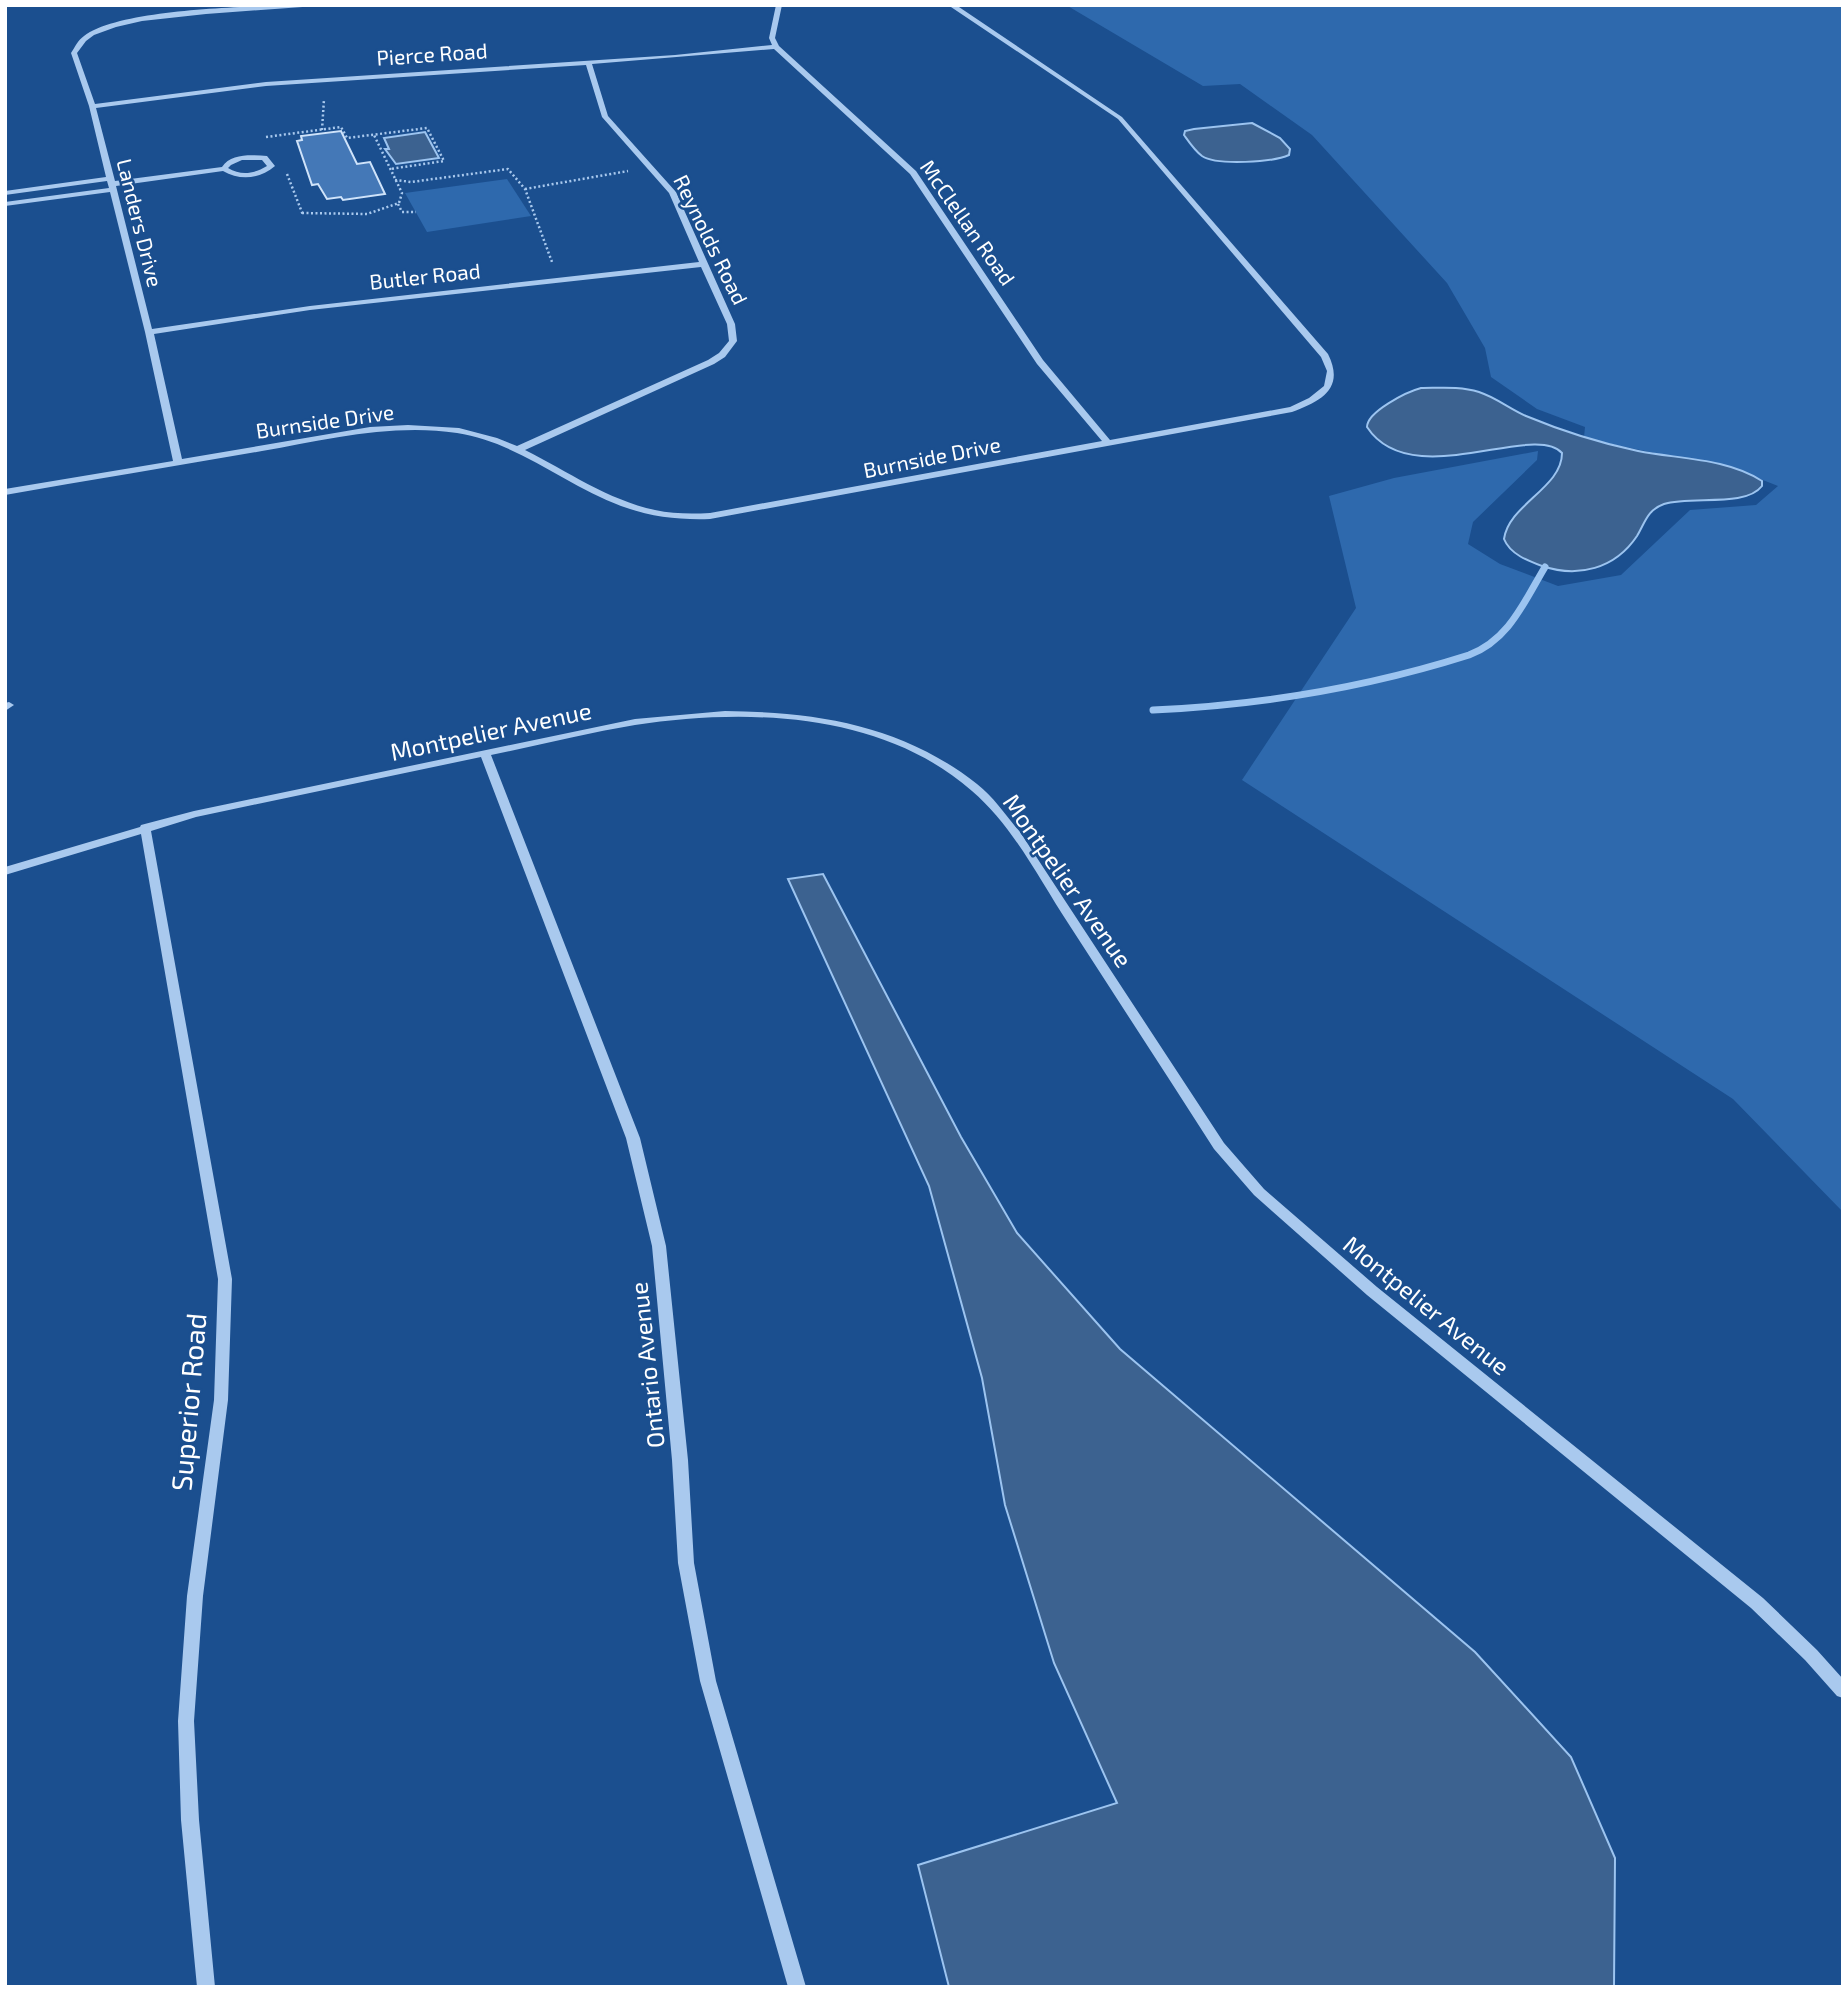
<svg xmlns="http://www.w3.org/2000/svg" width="1848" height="1992" font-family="'Exo 2',sans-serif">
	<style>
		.green { fill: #2e69ad }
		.water { fill: #3c6290; stroke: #9cc4f0; stroke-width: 2 }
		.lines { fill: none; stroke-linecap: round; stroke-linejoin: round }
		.stream { stroke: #9cc4f0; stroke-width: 7 }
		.building { fill: #4478b7; stroke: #cfe3fa; stroke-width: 2 }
		.path { stroke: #a9c9ee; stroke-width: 2.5; stroke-dasharray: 2 2.5; stroke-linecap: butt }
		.minor { fill: #a9c9ee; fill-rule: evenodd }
		.labels { text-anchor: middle; stroke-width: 5; stroke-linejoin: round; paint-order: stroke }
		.far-street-label { font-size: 21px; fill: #fff; stroke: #1b4f8f }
		.street-label { font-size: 24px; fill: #fff; stroke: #1b4f8f }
		.near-street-label { font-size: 28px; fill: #fff; stroke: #1b4f8f }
	</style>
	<rect width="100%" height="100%" fill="#1b4f8f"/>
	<g class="green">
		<path d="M1066,5h777v1207l-110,-113 -491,-319 114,-172 -27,-112 65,-18 144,-27 -1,9 -64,62 -5,22 32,20 58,22 63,-11 69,-65 66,-5 22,-19c-63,-26 -129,-31 -194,-49l1,-10 -48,-18 -46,-32 -6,-29 -38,-65 -135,-148 -72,-51 -37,2z"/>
		<polygon points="507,179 531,216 427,232 405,193"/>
	</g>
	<g class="water">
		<path d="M1252,123l28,15 10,11 -1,6c-15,7 -72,11 -87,1 -7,-5 -13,-14 -18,-21l1,-4 9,-2z"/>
		<polygon points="425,132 439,158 396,164 385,149 389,149 384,138"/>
		<path d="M1421,388c19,0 39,-2 58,4 16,5 31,17 47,24 36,15 74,27 112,35 40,8 89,7 124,30v5c-17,22 -71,9 -98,18 -17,6 -19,19 -27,32 -22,33 -59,42 -95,30 -14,-5 -32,-12 -38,-27 5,-35 58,-51 58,-86 -28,-32 -151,41 -195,-26 0,-15 39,-35 54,-39z"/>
		<polygon points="823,874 961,1137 1017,1233 1120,1349 1475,1652 1571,1757 1615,1858 1614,1987 949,1987 918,1865 1117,1803 1054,1663 1005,1505 982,1378 929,1186 788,879"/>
	</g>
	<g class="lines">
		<path class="stream" d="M1153,710c108,-5 212,-22 316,-55 40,-15 55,-53 76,-88"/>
	</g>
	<polygon class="building" points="341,131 357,164 370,162 385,194 343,200 341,197 327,199 318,184 312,185 297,141 302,140 301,136"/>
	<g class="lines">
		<g class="path">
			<polyline points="322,130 324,99"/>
			<polyline points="266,137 341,127 347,138 427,128 444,161 390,169"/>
			<polyline points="287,174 303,215"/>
			<polyline points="395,180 411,182 508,169 525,189 552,262"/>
			<polyline points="525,189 628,171"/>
			<polyline points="398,204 402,212 416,212"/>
			<polyline points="302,213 367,214 399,203 402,193 374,135"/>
		</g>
		<g class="minor">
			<path d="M290,5h40l-124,9 -64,7 -26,6 -22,8 -8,6 -9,12 18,51 171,-22 409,-27 97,-10 -3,-7 7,-33h6l-7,33 4,8 137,125 127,189 67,80 180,-33 19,-9 15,-12 3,-15 -6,-14 -203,-238 -170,-114h8l166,112 206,237c17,34 -6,47 -36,58l-582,107c-31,1 -59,-2 -89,-13 -56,-21 -104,-64 -164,-73 -65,-10 -132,7 -195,18 -86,15 -171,29 -257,44v-6l168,-28 -28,-129 -35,-140 -105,14v-4l104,-14 -2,-7 -102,14v-4l101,-14 -17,-71 -18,-53c4,-6 7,-13 13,-17 36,-27 159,-29 206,-31zM774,49l136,125 127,190 65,77 -392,72c-18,1 -37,1 -55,-3 -47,-10 -88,-39 -130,-60l189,-86 11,-7 12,-16 -2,-17 -59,-132 -68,-76 -16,-52zM586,65l16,52 67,76 30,69 -389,44 -158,23 -36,-143 107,-15c17,10 37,8 52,-5l-8,-10c-15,-1 -36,-3 -45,11l-107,14 -19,-73 170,-22zM242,160h20l5,6c-13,8 -26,10 -39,2l3,-3zM701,267l26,57 2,17 -10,12 -11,7 -191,86 -20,-8 -38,-10 -51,-3 -38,2 -188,32 -28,-125 156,-24z"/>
			<polygon points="9,702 14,705 5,711 5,703"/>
			<path d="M725,711c93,1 177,14 252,73 17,13 29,32 43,48l204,311 40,46 113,98 386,311 54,52 26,29v19l-6,-2 -32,-36 -54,-52 -384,-313 -113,-100 -40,-46c-48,-75 -97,-150 -146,-226 -29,-44 -55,-97 -96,-132 -90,-79 -224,-83 -337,-66 -48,8 -96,20 -144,30l149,383 26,108 22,214 6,103 22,118 90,306h-18l-88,-306 -22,-118 -6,-103 -20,-214 -26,-108 -145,-381 -285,60 -45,14 81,448 -4,121 -25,196 -9,125 5,99 16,167h-18l-16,-167 -3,-99 9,-125 27,-196 4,-121 -77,-445 -136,41v-8l135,-40 1,-2 53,-14 441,-92z"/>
		</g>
	</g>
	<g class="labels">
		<g class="far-street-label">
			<text transform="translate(432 55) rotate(-4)" y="7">Pierce Road</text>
			<text transform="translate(139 223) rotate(76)" y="7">Landers Drive</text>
			<text transform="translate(967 223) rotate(55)" y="7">McClellan Road</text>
			<text transform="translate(710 240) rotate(64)" y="7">Reynolds Road</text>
			<text transform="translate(425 277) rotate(-6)" y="7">Butler Road</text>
			<text transform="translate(325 422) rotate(-8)" y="7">Burnside Drive</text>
			<text transform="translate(932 458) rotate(-11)" y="7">Burnside Drive</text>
		</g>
		<g class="street-label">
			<text transform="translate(491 732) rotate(-12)" y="8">Montpelier Avenue</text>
			<text transform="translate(1067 881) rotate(55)" y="8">Montpelier Avenue</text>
			<text transform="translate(1426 1306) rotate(39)" y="8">Montpelier Avenue</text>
			<text transform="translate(648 1365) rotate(-96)" y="8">Ontario Avenue</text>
		</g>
		<g class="near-street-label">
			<text transform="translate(189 1402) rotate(-85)" y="10">Superior Road</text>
		</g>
	</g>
	<rect width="1848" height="1992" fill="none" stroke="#ffffff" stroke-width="14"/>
</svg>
